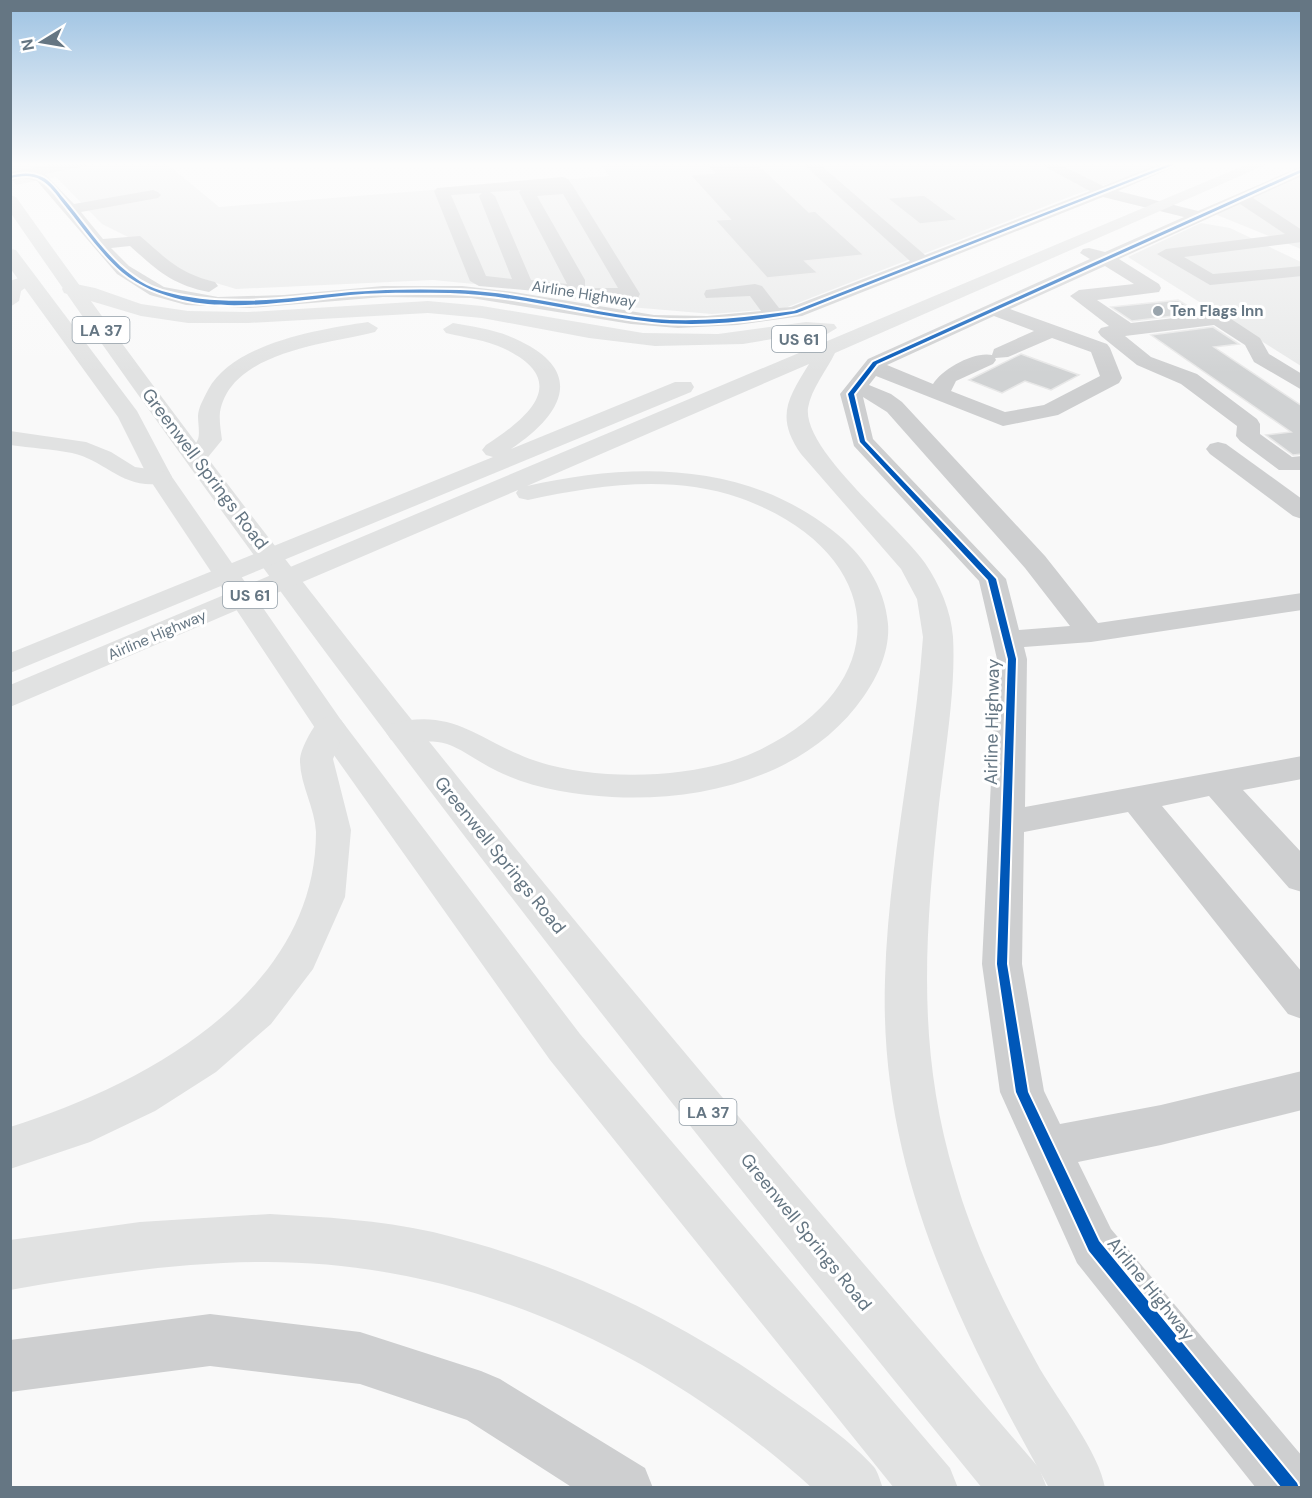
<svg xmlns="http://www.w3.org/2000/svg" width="1312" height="1498" font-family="'DM Sans',sans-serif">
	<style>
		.built { fill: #e8e9e9 }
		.building { fill: #d0d2d3; stroke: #e8e8e8; stroke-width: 1.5 }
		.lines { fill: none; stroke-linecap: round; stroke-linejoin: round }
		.minor { fill: #cecfd0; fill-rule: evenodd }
		.major { fill: #e1e2e2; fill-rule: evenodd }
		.highway { fill: #e1e2e2; fill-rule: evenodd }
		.cycleway-casing { stroke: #fff; stroke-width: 4 }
		.cycleway { fill: #0057b8; fill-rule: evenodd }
		.poi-dot { fill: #99a4ac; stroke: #fff; stroke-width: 2 }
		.labels { text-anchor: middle; stroke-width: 6; stroke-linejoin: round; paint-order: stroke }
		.far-street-label { font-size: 15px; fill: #657683; stroke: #fff }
		.far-poi-label { font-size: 15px; font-weight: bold; fill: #657683; stroke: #fff; text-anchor: start }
		.shield { fill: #fff; stroke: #939fa8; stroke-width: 1.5 }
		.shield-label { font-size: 16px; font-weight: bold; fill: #657683 }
		.street-label { font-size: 18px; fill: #657683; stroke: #fff }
	</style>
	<rect width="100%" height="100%" fill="#f9f9f9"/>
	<g class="built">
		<polygon points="10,163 166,163 219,207 609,176 600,163 1170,163 1074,195 785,308 712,314 606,305 515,288 433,280 236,289 166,268 134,240 102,224 56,177 16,185 11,178"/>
		<polygon points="1301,175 1301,249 1217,215 1218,213"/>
		<polygon points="1201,223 1230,228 1301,262 1301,366 1128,257"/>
	</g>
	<g class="building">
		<polygon points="705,163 757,163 809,212 815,211 864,255 805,261 818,273 767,278 715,220 730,219 690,175 714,173"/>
		<polygon points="924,195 958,220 920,224 887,198"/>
		<polygon points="1178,300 1199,313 1132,321 1111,307"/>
		<polygon points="1213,327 1239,344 1214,347 1302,406 1302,454 1293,455 1266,435 1291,432 1151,335"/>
		<polygon points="1021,354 1079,375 1051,390 1025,381 1002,393 969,380"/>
	</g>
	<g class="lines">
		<g class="minor">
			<path d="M57,163h31l-2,3 -41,8 29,30 79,-14 5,2 3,3 -3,3 -77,14 22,27 37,-3c28,24 39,37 75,46l3,4 -9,6c-37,-7 -52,-22 -79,-46l-19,2 18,18 35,21 54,10 66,-2 99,-9h79l52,6 140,23 53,1 54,-5 -11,-15 -44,2 -2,-4 2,-4 49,-6 7,2 17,22 12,-1 119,-46 -108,-98h16l107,92 165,-64 -52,-28h19l46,23 59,-23h21l-65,28 80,20 104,-45v10l-49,22 49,32v12l-118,15 29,17 89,-8v10l-92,9 -53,-31 9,-5 119,-15 -45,-30 -121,55 40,25 2,4 -2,4 -62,8 34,23 87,-10 7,2 35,23 9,16 33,20v16l-48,-28 -9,-17 -31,-20 -89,11 26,21 46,17 60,45 3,5v10l32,23 10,-1v14h-23l-39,-29 -4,-5 1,-10 -56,-42 -44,-19 -36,-29 -3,-4 3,-4 8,-2 -39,-30 9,-6 55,-6 -29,-18 -95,43 97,35 3,4 12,30 -3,5 -61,32 -55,11 -127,-50 -7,9 22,9 11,8 143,154 53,67 204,-30v17l-211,32 -67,5 3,12 -2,148 277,-51v23l-59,11 59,63v39l-13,-4 -80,-92 -47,10 140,166v47l-14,-5 -160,-202 -104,20 -2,132 22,127 16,33 101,-19 141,-34v39l-141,35 -83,17 33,67 191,227v32h-46l-179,-225 -77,-171 -18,-128 15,-305 -18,-78 -125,-135 -14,-52 28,-35 222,-100 -10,-6 3,-4 6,-1 16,4 79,-35 -81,-20 -301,119 -65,9 -59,3 -47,-4 -160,-26 -88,-1 -133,11 -64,-3 -36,-10 -33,-21 -80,-93 -13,-3 -14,3v-9zM994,316l40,15 -40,18 -2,6c-18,-4 -50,14 -59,29l-46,-19zM1052,338l39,14 9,24 -56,29 -39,7 -54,-21 5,-10 37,-17 3,-4 -1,-2 13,-1zM863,397l24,15 138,156 45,58 -51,4 -13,-51 -133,-140z"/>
			<path d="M563,177l5,2 5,7 67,108 -2,4 -50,1 -8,-4 -101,-9 -9,-5 -36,-90 3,-3zM521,190l-2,2 48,92 -36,-4 -36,-84 -5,-4zM482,193l-3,3 33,83 -26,-3 -35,-81zM563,194l55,94h-33v-8l-48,-84z"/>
			<polygon points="1218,442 1226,444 1302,499 1302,519 1293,516 1210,454 1206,449 1210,444"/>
			<polygon points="210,1314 360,1332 481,1371 500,1379 645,1468 653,1488 573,1488 467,1420 360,1384 210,1366 10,1392 10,1340"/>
		</g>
		<g class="major">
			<path d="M10,195l6,2c315,444 668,859 1023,1271l8,20h-65c-332,-406 -656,-819 -954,-1250l-18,-26z"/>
			<polygon points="10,249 16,250 137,411 172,477 341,720 580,1034 950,1468 958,1488 894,1488 550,1060 319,734 148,477 118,417 10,268"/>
		</g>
		<g class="highway">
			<path d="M1250,163h20l-435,190c-8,17 -24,36 -27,55 -5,43 91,118 117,155 15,22 26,48 28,74 3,51 -8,115 -14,167 -14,131 -23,244 16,373 19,67 51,131 85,192 18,31 60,85 65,119h-56c-90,-162 -170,-317 -164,-508 3,-115 30,-228 38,-343l-6,-38 -16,-30 -100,-115c-26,-37 -13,-56 8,-90l-282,122c105,-24 216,-25 305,44 30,23 53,56 56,94 2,26 -10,52 -24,72 -55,80 -160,106 -252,101 -39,-2 -81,-9 -115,-26 -17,-8 -33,-21 -50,-27 -18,-6 -38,1 -56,-4l-5,-8 5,-8c62,-17 87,16 139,35 62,23 165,21 225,-7 145,-67 133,-201 -15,-254 -68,-24 -143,-13 -212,2l-9,-2 -3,-5 2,-3 -508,217v-22z"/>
			<polygon points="27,275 36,280 21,291 19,301 10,307 10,281"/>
			<polygon points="71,283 95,288 141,304 188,311 248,312 428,301 482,306 643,333 718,334 806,322 834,324 837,328 827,334 796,335 743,344 655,346 589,338 482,318 428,313 248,323 188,323 141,316 64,293 62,289 64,285"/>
			<path d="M368,322l10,6 -3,4c-47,12 -144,19 -155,80 -1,9 1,20 2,28l-18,22h-16l-4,-5c4,-5 12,-12 14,-18 2,-6 0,-16 0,-23 0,-8 6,-18 10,-26 25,-47 112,-61 160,-68z"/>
			<path d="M453,323c22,4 46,7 67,18 68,33 39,76 -9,108l164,-67h16l3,5 -3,5 -681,281v-20l483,-196 -7,-2 -4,-5 4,-5c40,-26 87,-63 19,-96 -18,-9 -39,-11 -59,-16l-3,-4z"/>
			<path d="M10,431l76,11 25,10 24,15 34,5 3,5 -3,5c-45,11 -61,-21 -97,-29 -20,-4 -41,-5 -62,-8z"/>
			<path d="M330,716l11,4 5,7 -13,32 18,71 -6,67 -32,72 -42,55 -55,48 -61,39 -65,31 -80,27v-42c134,-42 306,-134 306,-295 -1,-24 -16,-48 -16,-71 0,-12 12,-32 19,-41z"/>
			<path d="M270,1214c54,3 109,6 163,18 129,31 249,88 356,166 26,18 64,45 85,69 4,5 6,14 9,21h-71c-150,-135 -340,-226 -545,-226 -86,0 -172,13 -257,28v-50l130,-18z"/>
		</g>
		<g class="cycleway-casing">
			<g id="cycleway">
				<path d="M1172,163h6l-381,150c-47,9 -97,14 -145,9 -68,-7 -133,-27 -202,-29 -33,0 -66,-1 -100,2 -51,5 -116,17 -167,5 -23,-6 -43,-13 -61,-28 -23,-20 -40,-46 -59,-69 -6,-8 -13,-18 -22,-23 -9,-6 -21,-4 -31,-2v-2c11,-3 21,-4 32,1 8,3 16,15 22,22 28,33 54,79 98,92 62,18 126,7 189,1 37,-3 73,-3 109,-2 66,3 129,23 194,29 47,4 93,-2 140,-8z"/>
				<polygon points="1302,169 1302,172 877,364 854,394 865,441 996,579 1016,659 1007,964 1028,1092 1099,1241 1297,1483 1299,1488 1282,1488 1089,1251 1016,1092 997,964 1008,659 988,580 860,442 848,394 873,362"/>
			</g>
		</g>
		<use href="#cycleway" class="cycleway"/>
	</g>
	<linearGradient id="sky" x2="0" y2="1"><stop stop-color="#9dc2e2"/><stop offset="0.44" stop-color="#fcfcfc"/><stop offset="1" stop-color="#fcfcfc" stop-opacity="0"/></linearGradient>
	<rect width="1312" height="373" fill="url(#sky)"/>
	<circle class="poi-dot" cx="1158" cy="311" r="6"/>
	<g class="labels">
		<g class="far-street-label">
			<text transform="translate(584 294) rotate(9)" y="5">Airline Highway</text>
			<text transform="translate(157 635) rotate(-23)" y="5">Airline Highway</text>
		</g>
		<g class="far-poi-label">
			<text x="1170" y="316">Ten Flags Inn</text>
		</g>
		<g class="shield">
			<rect x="72.5" y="317" width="57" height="26" rx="4.5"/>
			<rect x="772" y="326" width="54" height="26" rx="4.5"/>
			<rect x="223" y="582" width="54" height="26" rx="4.5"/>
			<rect x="679.5" y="1099" width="57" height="26" rx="4.5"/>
		</g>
		<g class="shield-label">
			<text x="101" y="336">LA 37</text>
			<text x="799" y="345">US 61</text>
			<text x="250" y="601">US 61</text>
			<text x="708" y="1118">LA 37</text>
		</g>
		<g class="street-label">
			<text transform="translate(205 469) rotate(53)" y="6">Greenwell Springs Road</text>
			<text transform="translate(992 722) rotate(-89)" y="6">Airline Highway</text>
			<text transform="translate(500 855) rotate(51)" y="6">Greenwell Springs Road</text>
			<text transform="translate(806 1232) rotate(51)" y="6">Greenwell Springs Road</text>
			<text transform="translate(1151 1289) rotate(51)" y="6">Airline Highway</text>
		</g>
	</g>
	<rect width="1312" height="1498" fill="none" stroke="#657683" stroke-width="24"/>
	<g transform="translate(42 42) rotate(259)" stroke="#ffffff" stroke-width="4.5" paint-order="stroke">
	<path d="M0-4.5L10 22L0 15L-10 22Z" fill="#657683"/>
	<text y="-9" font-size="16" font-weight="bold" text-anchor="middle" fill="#657683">N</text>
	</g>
</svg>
